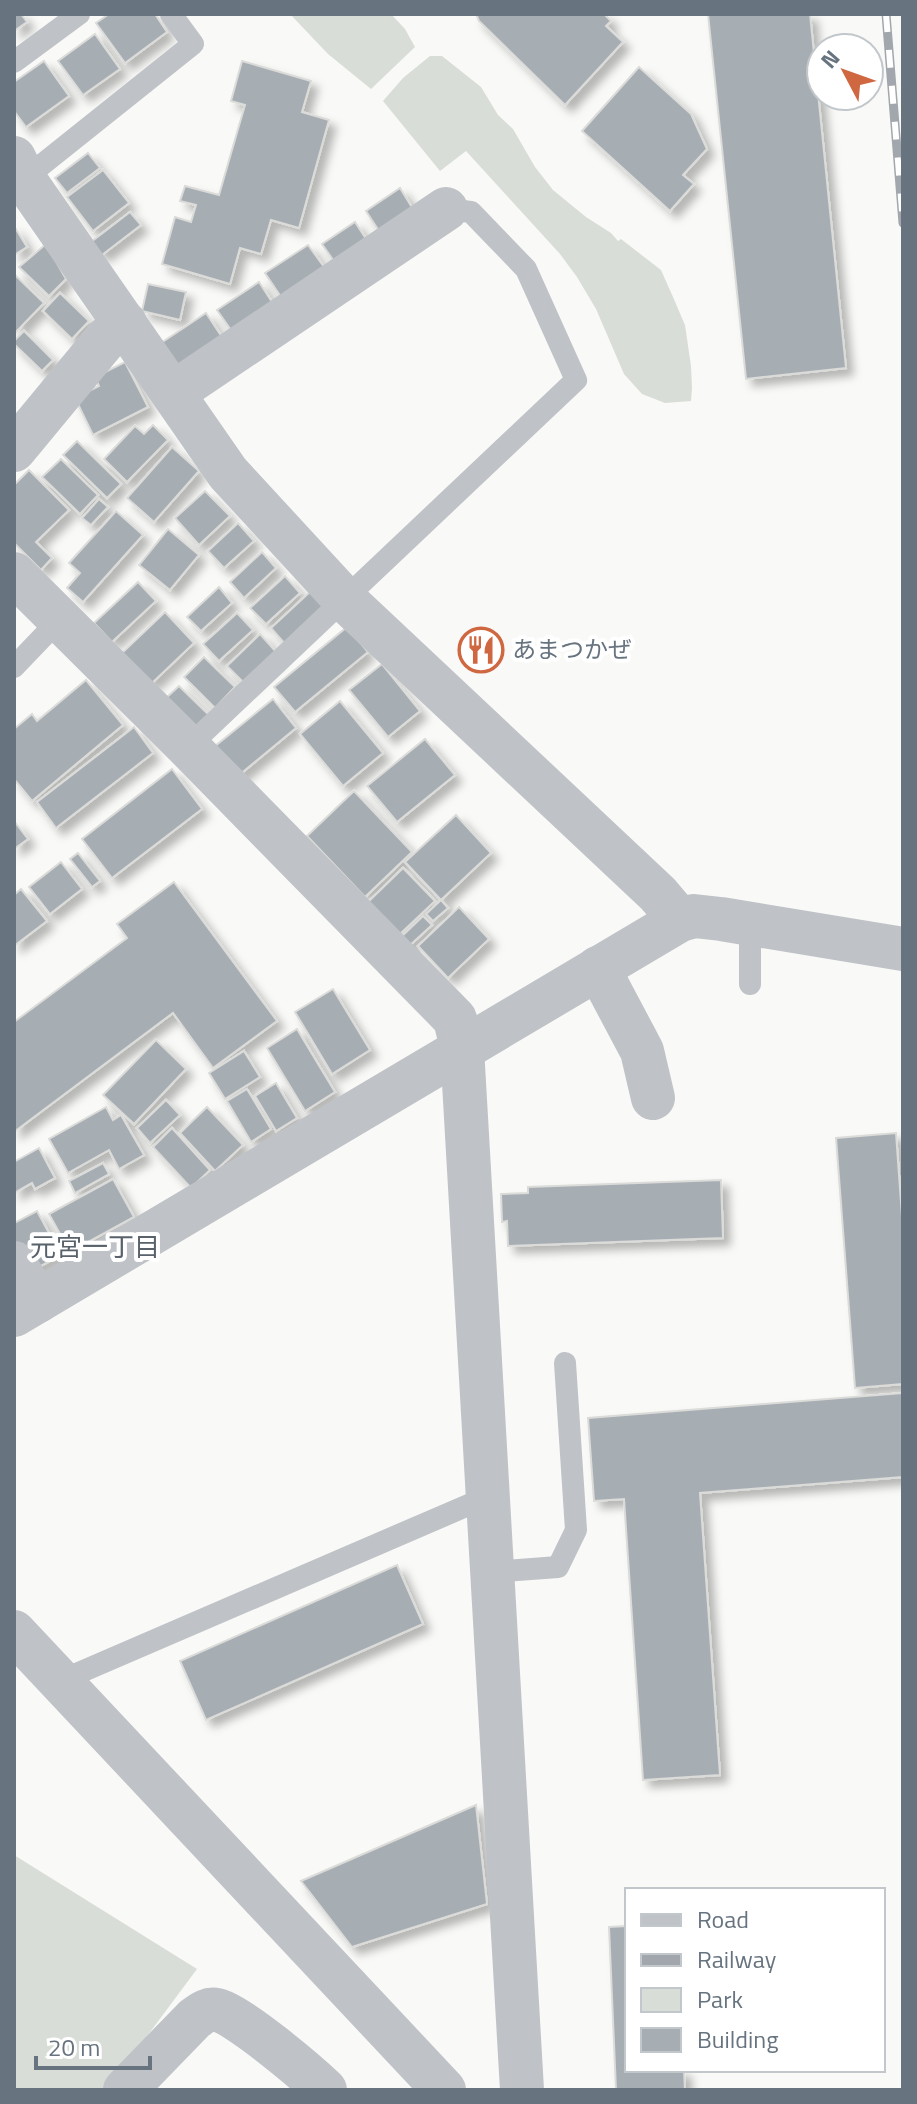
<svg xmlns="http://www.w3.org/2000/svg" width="917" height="2104" font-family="'Titillium Web','Noto Sans JP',sans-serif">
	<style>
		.green { fill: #d9ddd7 }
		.building { fill: #a7aeb3; stroke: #dbdbd9; stroke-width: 2; filter: url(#shadow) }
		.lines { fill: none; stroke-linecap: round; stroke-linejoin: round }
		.service { stroke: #bfc2c6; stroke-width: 22 }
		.minor { stroke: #bfc2c6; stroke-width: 44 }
		.tertiary { stroke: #bfc2c6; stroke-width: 44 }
		.rail-casing { stroke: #a1a7ac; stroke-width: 9 }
		.rail { stroke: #fff; stroke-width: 6; stroke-dasharray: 18; stroke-linecap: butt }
		.labels { text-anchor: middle; stroke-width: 8; stroke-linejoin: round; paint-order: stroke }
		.poi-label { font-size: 24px; fill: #67747f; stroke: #fff; text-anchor: start }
		.neighbourhood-label { font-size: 26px; fill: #59626b; stroke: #fff }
	</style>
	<defs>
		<filter id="shadow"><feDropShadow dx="7" dy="7" stdDeviation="4" flood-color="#0004"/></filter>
	</defs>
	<rect width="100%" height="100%" fill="#f9f9f7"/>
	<g class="green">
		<polygon points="290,14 391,14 405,29 415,47 371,89 328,54"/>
		<polygon points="430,56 442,56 481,87 498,115 513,129 535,167 553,190 586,217 611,233 618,241 621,239 661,270 673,297 685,325 691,366 692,388 691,401 665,403 642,394 624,374 596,309 577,277 560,254 466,151 440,171 383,101 403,78"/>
		<polygon points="14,1855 197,1969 107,2090 16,2090 14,2088"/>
	</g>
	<g class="building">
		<polygon points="14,14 21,14 27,22 14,31"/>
		<polygon points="109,14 155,14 167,32 125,63 96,23"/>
		<polygon points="476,14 604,14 611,21 606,26 623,42 565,105 479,21"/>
		<polygon points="708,14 810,14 846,368 746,379"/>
		<polygon points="95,34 120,69 83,95 58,61"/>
		<polygon points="44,61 69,96 26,127 14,111 14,82"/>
		<polygon points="242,61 311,81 302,112 329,120 299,228 271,220 261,254 240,248 230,284 162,264 175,217 191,222 196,205 180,201 185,186 219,195 245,105 231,101"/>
		<polygon points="639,67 691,114 707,149 683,175 694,184 670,211 582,131"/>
		<polygon points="88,153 100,168 67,193 55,178"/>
		<polygon points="103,170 129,203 93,231 67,197"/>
		<polygon points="400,188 413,209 379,231 366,211"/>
		<polygon points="130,212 141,225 102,255 91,242"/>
		<polygon points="355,222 370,245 338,267 322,244"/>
		<polygon points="14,226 27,247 14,255"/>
		<polygon points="46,244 66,279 49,296 19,267"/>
		<polygon points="308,245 327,271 283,300 265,273"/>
		<polygon points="14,274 44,303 14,334"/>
		<polygon points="259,282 274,305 233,333 217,310"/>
		<polygon points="148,284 186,292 180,320 142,311"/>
		<polygon points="60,293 89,321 72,339 43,311"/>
		<polygon points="206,313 226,343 181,373 161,343"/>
		<polygon points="24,331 53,360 42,371 14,344 14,341"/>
		<polygon points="125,362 148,407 93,435 75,398 99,386 95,377"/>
		<polygon points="153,425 168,440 127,482 104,459 135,426 144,434"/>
		<polygon points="77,441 121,484 107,498 63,455"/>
		<polygon points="172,447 199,471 154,522 127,498"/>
		<polygon points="61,459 98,495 80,514 42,477"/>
		<polygon points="29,470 69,510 36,542 52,558 41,570 14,543 14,485"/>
		<polygon points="205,491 230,516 199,545 175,518"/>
		<polygon points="99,499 108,507 91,525 82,518"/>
		<polygon points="116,511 143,535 83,602 67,588 80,573 69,563"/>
		<polygon points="238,523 254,541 224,568 208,551"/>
		<polygon points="168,529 199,555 170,590 139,565"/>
		<polygon points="262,552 276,568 244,598 230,582"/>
		<polygon points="285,576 300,593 266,624 250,608"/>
		<polygon points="138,582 156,601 112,642 94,623"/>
		<polygon points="219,587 232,603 201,631 187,617"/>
		<polygon points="313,589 327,604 285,644 271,628"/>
		<polygon points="165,612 194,643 151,684 122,653"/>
		<polygon points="237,613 253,630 219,661 203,644"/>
		<polygon points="347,627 368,652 295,712 274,687"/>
		<polygon points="260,634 278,654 245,684 227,666"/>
		<polygon points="204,657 235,687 215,708 184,677"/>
		<polygon points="382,664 420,711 388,737 349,690"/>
		<polygon points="86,680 123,725 32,801 14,779 14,729 32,714 37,721"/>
		<polygon points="179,686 209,715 197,728 166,698"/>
		<polygon points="273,699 296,728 238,776 214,747"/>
		<polygon points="340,701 383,753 343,786 300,734"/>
		<polygon points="134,727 153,753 56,828 37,802"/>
		<polygon points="425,739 455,775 397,822 367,786"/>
		<polygon points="172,769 202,809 112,878 82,839"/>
		<polygon points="354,791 412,852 365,897 307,836"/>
		<polygon points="456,815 491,853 441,900 405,862"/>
		<polygon points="14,821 28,839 14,849"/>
		<polygon points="78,853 100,881 92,887 70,859"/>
		<polygon points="61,862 82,889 50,914 29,887"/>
		<polygon points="403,868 435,901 399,935 368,902"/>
		<polygon points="174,882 277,1021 213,1068 173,1013 14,1132 14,1022 127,938 117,924"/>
		<polygon points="21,889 47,921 14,946 14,895"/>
		<polygon points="441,900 448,908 433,921 426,914"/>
		<polygon points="459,907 489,939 448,978 418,946"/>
		<polygon points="423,916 432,925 407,948 399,939"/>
		<polygon points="333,989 370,1050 332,1074 295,1012"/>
		<polygon points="297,1029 335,1092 305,1111 267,1048"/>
		<polygon points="156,1040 186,1069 134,1124 103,1095"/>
		<polygon points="244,1051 260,1077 225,1099 209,1073"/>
		<polygon points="276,1083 297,1118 276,1131 255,1096"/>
		<polygon points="247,1089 271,1129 251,1142 227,1101"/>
		<polygon points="166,1100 180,1115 150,1143 137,1128"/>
		<polygon points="106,1107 113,1120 121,1115 144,1155 119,1169 109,1150 68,1173 49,1139"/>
		<polygon points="207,1107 243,1145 215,1171 180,1133"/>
		<polygon points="172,1128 210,1170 191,1188 153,1147"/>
		<polygon points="896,1133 903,1230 903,1384 855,1388 836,1138"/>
		<polygon points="39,1148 55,1178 35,1189 32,1183 14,1193 14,1162"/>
		<polygon points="103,1163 109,1174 75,1193 69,1181"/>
		<polygon points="113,1179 134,1217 70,1252 49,1214"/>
		<polygon points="721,1180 723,1238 508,1246 507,1221 502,1222 501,1194 528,1193 528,1187"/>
		<polygon points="37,1211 61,1255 28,1273 14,1247 14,1223"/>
		<polygon points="903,1393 903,1477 700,1493 720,1775 643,1780 624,1499 594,1501 588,1418"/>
		<polygon points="397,1565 423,1624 206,1720 180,1661"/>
		<polygon points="476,1805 487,1904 352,1947 301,1881"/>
		<polygon points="627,1926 627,2070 684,2070 685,2090 616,2090 609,1927"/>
	</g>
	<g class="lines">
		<g class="service">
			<polyline points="14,62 79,14"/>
			<polyline points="24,179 193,44 171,14"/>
			<polyline points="14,667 59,620"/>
			<polyline points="188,747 576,380 526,269 471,212 446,209"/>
			<polyline points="750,924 750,984"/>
			<polyline points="491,1572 558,1567 576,1530 565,1363"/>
			<polyline points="60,1681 487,1497"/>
		</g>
		<g class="minor">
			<polyline points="14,158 24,179 228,473 345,600 658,894 680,920"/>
			<polyline points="173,393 446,209"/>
			<polyline points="14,450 105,340 125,323"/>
			<polyline points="598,968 642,1051 653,1098"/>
			<polyline points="462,1048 522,2090"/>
			<polyline points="14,1263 38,1301"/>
			<polyline points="14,1632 444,2090"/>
			<path d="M125,2090l69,-71c7,-5 13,-11 23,-9 21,4 90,63 108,80"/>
		</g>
		<g class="tertiary">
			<polyline points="14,574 188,747 455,1019 462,1048"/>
			<polyline points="14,1315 680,920 694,916 721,919 903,949"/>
		</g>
		<g class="rail-casing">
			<polyline id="rail" points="886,14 903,223"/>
		</g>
		<use href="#rail" class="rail"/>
	</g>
	<defs>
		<g id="restaurant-ring" transform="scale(2.3)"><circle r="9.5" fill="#fff" stroke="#cf6741" stroke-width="1.5"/><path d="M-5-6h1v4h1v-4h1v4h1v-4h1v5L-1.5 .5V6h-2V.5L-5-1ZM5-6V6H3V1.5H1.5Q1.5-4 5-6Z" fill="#cf6741"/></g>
	</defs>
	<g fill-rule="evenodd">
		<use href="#restaurant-ring" x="481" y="650"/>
	</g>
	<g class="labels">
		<g class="poi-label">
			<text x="512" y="658">あまつかぜ</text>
		</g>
		<g class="neighbourhood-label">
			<text x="95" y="1256">元宮一丁目</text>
		</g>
	</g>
	<rect width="917" height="2104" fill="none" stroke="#67747f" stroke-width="32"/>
	<rect x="625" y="1888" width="260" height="184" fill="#ffffff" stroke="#c2c7cc" stroke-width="2"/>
	<rect x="641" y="1914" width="40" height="12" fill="#bfc2c6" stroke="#c2c7cc" stroke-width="2"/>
	<text x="697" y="1928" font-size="24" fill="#67747f">Road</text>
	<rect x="641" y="1954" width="40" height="12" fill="#a1a7ac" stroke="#c2c7cc" stroke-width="2"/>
	<text x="697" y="1968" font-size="24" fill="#67747f">Railway</text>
	<rect x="641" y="1988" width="40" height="24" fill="#d9ddd7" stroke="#c2c7cc" stroke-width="2"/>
	<text x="697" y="2008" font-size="24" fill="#67747f">Park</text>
	<rect x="641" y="2028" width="40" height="24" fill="#a7aeb3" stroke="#c2c7cc" stroke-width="2"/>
	<text x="697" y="2048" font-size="24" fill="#67747f">Building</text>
	<g transform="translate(845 72) rotate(311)"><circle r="38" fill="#ffffff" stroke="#c2c7cc" stroke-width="2"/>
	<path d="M0-6L14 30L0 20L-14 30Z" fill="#cf6741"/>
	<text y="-12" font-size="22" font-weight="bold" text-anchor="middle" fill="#67747f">N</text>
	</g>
	<path d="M36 2056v12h114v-12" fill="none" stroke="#67747f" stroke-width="4"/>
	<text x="48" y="2056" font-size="24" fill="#67747f" stroke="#ffffff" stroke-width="6" paint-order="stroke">20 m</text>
</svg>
